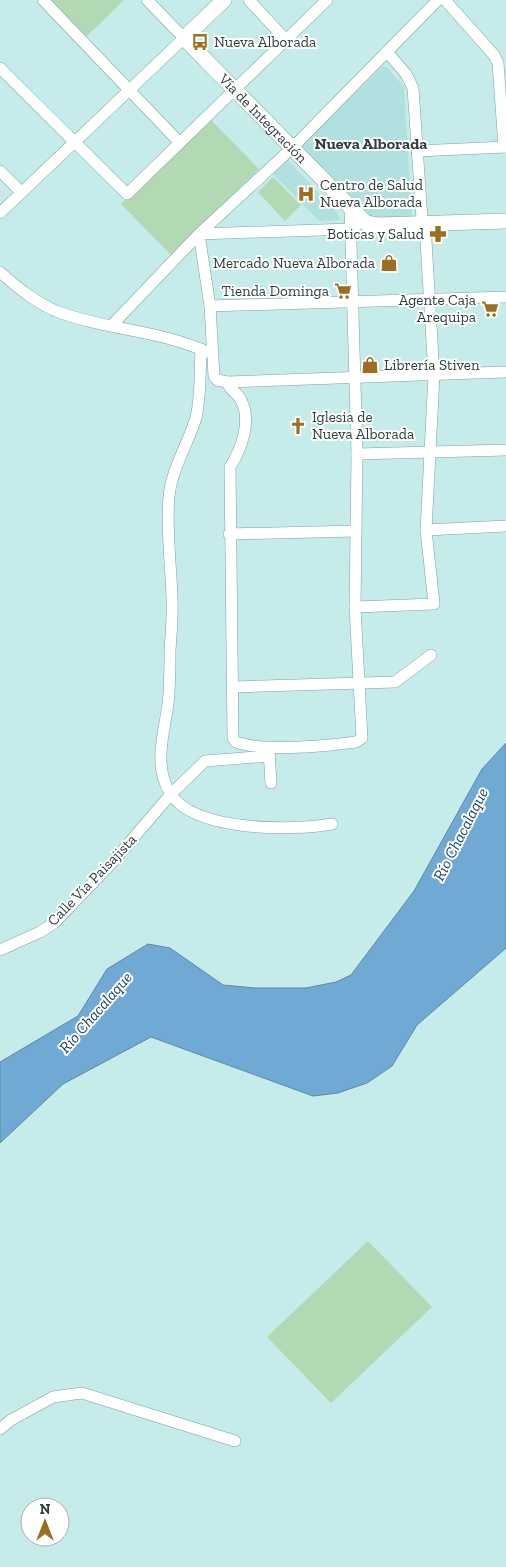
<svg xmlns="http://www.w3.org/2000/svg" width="506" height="1567" font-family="'Zilla Slab',serif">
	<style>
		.built { fill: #b0e1e0 }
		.green { fill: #b2d9b4 }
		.water { fill: #70aad4; stroke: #5c89a6 }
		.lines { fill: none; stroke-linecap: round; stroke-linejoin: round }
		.minor-casing { stroke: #7da2a0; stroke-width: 12 }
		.major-casing { stroke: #7da2a0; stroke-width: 16 }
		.minor { stroke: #fff; stroke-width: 11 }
		.major { stroke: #fff; stroke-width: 15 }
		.labels { text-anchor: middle; stroke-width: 4; stroke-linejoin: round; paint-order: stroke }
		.poi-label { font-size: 15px; fill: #2d3d3c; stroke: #fff; text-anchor: start }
		.street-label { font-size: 15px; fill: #2d3d3c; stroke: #fff }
		.neighbourhood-label { font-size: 16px; font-weight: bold; fill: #2d3d3c; stroke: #fff }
		.water-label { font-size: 16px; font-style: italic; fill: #113f5b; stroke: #fff }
	</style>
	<rect width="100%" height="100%" fill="#c5ecea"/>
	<g class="built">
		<polygon points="383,66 388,68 404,87 412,219 372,219 300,147"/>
		<polygon points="288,160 338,214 340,220 319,221 273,174"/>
	</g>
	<g class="green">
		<polygon points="51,0 124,0 86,37"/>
		<polygon points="209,118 259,169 171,255 121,204"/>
		<polygon points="273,177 301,205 285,221 258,192"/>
		<polygon points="368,1241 432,1307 331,1403 267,1337"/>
	</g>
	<polygon class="water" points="506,743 506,948 417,1025 392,1066 367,1083 338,1093 313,1096 151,1037 63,1084 0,1143 0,1062 78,1016 107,969 148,944 170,948 223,985 255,988 306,988 336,982 351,975 414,891 482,769"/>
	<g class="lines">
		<g class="minor-casing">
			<g id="minor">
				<polyline points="43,0 180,143"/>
				<polyline points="249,0 286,40"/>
				<polyline points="445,0 494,55 498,63 504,147"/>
				<polyline points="0,68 127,194 327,0"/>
				<polyline points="417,151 506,147"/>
				<polyline points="0,171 21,192"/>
				<polyline points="0,213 184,38 147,0"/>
				<polyline points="356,226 350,229 199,234 210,306 214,376 217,380 227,382 504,372"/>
				<path d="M0,272c17,15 35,30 56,39 49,19 104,19 151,41"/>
				<polyline points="210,306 506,297"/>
				<polyline points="112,325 199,234 292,148 438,0"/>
				<path d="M201,349c-1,19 0,54 -6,72 -8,24 -23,48 -26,75 -3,34 2,68 3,102 1,18 -1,36 -2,53 0,18 0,36 -2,53 -4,30 -15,61 2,89 24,39 122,38 162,31"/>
				<path d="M227,382c3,9 11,11 14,18 11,21 0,50 -11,67l3,271 3,4c28,10 89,4 120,0l6,-4 -7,-131 2,-153 -7,-247"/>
				<polyline points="357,454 506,450"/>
				<polyline points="426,530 506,526"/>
				<polyline points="229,534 355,531"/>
				<polyline points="355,607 434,604 426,530 434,375 425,224 422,219 413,88 406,74 387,52"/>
				<polyline points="233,687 395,682 431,655"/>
				<polyline points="269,751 271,783"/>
				<polyline points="0,950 40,932 54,923 111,864 171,794 205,761 269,756"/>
				<polyline points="0,1429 11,1420 53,1397 82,1393 235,1441"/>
			</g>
		</g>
		<g class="major-casing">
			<g id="major">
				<path id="s1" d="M224,0l-40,38 182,185 12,2 128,-4"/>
			</g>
		</g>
		<use href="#minor" class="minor"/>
		<use href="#major" class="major"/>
	</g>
	<defs>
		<g id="bus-bare" transform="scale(1.35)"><path d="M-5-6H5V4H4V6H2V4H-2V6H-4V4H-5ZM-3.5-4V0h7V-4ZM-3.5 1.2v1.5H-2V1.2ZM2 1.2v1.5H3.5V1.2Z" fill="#9d6d20" stroke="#fff" stroke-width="2.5" paint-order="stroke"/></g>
		<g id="hospital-bare" transform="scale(1.35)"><path d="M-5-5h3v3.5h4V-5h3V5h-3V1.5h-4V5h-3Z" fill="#9d6d20" stroke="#fff" stroke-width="2.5" paint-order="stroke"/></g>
		<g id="pharmacy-bare" transform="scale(1.35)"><path d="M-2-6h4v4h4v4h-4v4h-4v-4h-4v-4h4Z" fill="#9d6d20" stroke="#fff" stroke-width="2.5" paint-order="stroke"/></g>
		<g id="shop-bare" transform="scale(1.35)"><path d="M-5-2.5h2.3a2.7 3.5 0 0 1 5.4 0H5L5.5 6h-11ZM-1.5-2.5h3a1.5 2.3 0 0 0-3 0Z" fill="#9d6d20" stroke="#fff" stroke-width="2.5" paint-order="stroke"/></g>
		<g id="supermarket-bare" transform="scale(1.35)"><path d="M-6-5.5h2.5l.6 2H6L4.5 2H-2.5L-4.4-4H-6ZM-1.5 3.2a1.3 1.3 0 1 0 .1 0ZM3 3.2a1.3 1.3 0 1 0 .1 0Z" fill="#9d6d20" stroke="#fff" stroke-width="2.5" paint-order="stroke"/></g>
		<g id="church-bare" transform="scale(1.35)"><path d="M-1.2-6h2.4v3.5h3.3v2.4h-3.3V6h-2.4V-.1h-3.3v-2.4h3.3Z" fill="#9d6d20" stroke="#fff" stroke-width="2.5" paint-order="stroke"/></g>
	</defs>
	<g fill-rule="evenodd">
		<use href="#bus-bare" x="200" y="42"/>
		<use href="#hospital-bare" x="306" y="194"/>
		<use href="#pharmacy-bare" x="438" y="234"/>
		<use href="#shop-bare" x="389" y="263"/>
		<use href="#supermarket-bare" x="343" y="291"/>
		<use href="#supermarket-bare" x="490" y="309"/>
		<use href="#shop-bare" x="370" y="365"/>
		<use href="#church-bare" x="298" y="426"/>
	</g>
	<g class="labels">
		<g class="poi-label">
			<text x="214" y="47">Nueva Alborada</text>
			<text x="320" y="190">Centro de Salud<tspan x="320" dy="17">Nueva Alborada</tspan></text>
			<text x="424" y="239" text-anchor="end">Boticas y Salud</text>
			<text x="375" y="268" text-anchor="end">Mercado Nueva Alborada</text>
			<text x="329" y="296" text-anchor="end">Tienda Dominga</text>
			<text x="476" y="305" text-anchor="end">Agente Caja<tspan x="476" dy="17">Arequipa</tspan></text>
			<text x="384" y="370">Librería Stiven</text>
			<text x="312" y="422">Iglesia de<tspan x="312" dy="17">Nueva Alborada</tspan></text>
		</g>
		<g class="street-label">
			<text dy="5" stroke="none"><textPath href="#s1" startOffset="168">Vía de Integración</textPath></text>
			<text transform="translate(92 880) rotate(-46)" y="5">Calle Vía Paisajista</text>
		</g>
		<g class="neighbourhood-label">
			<text x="371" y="149">Nueva Alborada</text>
		</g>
		<g class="water-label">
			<text transform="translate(460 834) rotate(-63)" y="6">Río Chacalaque</text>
			<text transform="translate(95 1012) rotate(-49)" y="6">Río Chacalaque</text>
		</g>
	</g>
	<g transform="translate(45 1522)"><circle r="24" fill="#ffffff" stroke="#abb1b1"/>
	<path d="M0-4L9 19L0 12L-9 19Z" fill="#9d6d20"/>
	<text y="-8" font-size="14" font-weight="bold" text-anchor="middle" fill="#2d3d3c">N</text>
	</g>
</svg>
